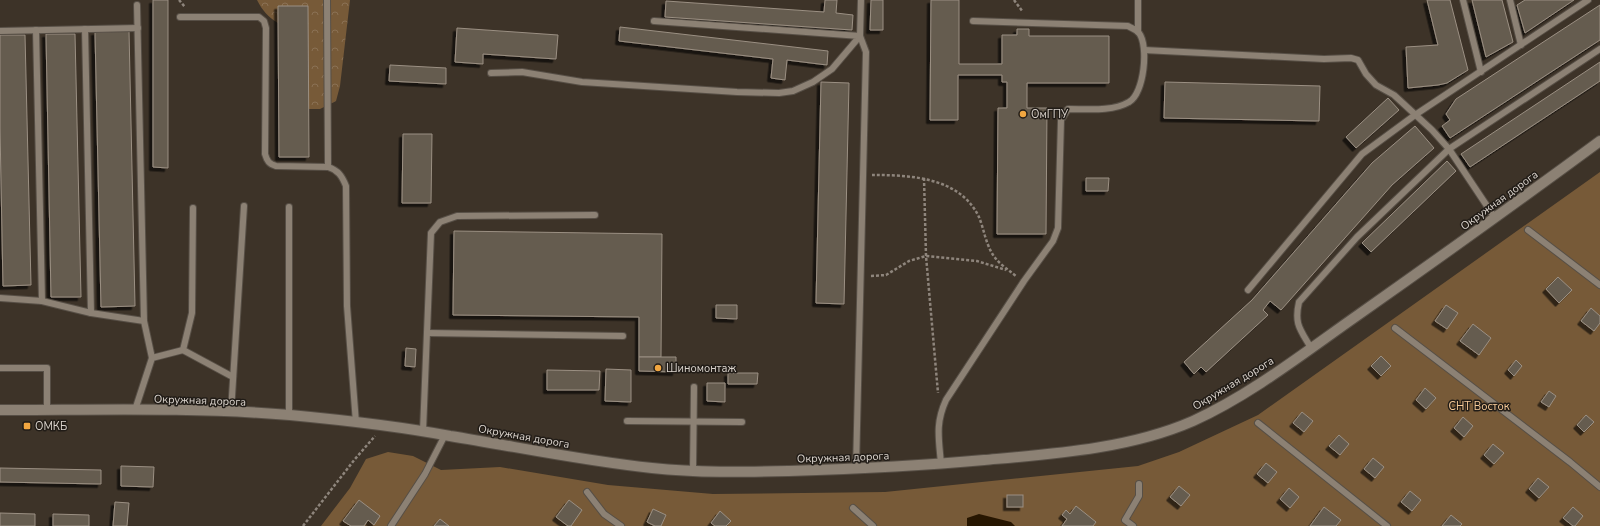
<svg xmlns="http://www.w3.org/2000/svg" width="1600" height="526" font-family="'Nunito Sans',sans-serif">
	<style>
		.forest { fill: url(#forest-crowns) }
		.garden { fill: #775a38 }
		.water { fill: #271601 }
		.building { fill: #655b4f; stroke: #9b9083; filter: url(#shadow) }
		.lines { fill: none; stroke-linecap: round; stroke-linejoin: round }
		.service-casing { stroke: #574f46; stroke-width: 8 }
		.secondary-casing { stroke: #574f46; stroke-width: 12 }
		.path { stroke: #8e857c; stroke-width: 2.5; stroke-dasharray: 3 2; stroke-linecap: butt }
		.service { stroke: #8c8174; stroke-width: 6 }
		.secondary { stroke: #8c8174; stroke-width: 10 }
		.poi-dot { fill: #f1a640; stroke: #211c17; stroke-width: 1.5 }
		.labels { text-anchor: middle; stroke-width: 3; stroke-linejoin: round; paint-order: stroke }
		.poi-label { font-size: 11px; fill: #dbd4cd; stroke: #211c17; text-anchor: start }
		.street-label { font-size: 11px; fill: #dbd4cd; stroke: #211c17 }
		.park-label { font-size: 11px; fill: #f9cc99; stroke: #211c17 }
	</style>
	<defs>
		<pattern id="forest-crowns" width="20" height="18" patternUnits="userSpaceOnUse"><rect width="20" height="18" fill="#775a38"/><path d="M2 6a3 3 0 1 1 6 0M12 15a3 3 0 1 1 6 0" fill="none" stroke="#8a7154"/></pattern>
		<filter id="shadow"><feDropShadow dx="-3.5" dy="3.5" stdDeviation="0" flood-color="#0009"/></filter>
	</defs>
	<rect width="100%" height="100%" fill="#3d3328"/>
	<path class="forest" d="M257,0h93l-10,86 -4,15 -16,8h-11l-31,-103v17c-10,-6 -16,-13 -21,-23z"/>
	<polygon class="garden" points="1600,172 1600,526 321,526 350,488 366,459 388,452 413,456 441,470 500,467 608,485 713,494 885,492 1138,466 1179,452 1258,415"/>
	<polygon class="water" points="979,514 1011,522 1015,526 967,526 967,518"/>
	<g class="building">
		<polygon points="153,0 168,0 168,168 153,167"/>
		<polygon points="825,0 837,0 836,13 853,15 852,30 665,17 666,1 824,12"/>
		<polygon points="871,0 883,0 883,30 870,30"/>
		<polygon points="931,0 959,0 959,64 1002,64 1002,35 1017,35 1017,29 1029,29 1029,36 1109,36 1109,83 1027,83 1027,108 1047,108 1046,234 997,234 998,108 1007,108 1007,82 1002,82 1002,75 958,75 958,120 930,120"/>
		<polygon points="1427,0 1450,0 1468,70 1447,83 1438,85 1408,88 1406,47 1438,45"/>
		<polygon points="1472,0 1502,0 1513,42 1486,57"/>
		<polygon points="1525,0 1574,0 1525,33 1517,5"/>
		<polygon points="1600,5 1600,40 1450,138 1442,126 1450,120 1446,114 1456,99"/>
		<polygon points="278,6 308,6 309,157 279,157"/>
		<polygon points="620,27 828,51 827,65 787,60 785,80 771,78 773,59 619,41"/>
		<polygon points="457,28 558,35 556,59 483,54 483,64 455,62"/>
		<polygon points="129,31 135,306 101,307 95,32"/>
		<polygon points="46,34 75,34 81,297 51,297"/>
		<polygon points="0,35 25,35 31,285 3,286 0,128"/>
		<polygon points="1600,62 1600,81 1470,167 1461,154"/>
		<polygon points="390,65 446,68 446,84 389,81"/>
		<polygon points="821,82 849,83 844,304 816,303"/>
		<polygon points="1165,82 1320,86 1319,121 1164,118"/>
		<polygon points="1388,98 1399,110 1356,148 1346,137"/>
		<polygon points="1415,126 1434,148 1392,185 1281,310 1270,301 1263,310 1268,315 1206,372 1201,367 1194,374 1184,362 1252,300 1372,163"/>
		<polygon points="403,134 432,134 431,203 402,203"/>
		<polygon points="1447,161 1456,171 1371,252 1362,243"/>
		<polygon points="1086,178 1109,178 1108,191 1086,191"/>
		<polygon points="454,231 662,234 661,357 639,357 639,317 453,315"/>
		<polygon points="1558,277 1572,290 1559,303 1546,289"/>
		<polygon points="716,305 737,305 737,319 716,318"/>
		<polygon points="1446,305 1458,313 1447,329 1435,321"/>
		<polygon points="1591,308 1600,316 1600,323 1594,331 1581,321"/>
		<polygon points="1473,324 1491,338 1479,355 1460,341"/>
		<polygon points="406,348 416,349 415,367 405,366"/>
		<polygon points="1381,356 1391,366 1381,376 1371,366"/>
		<polygon points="639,357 676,357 676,372 639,371"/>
		<polygon points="1516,360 1522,366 1514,376 1508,370"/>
		<polygon points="606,369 631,370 631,402 605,401"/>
		<polygon points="547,370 600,371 599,390 547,390"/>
		<polygon points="728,373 758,373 757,384 728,384"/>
		<polygon points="707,383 725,383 725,402 707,401"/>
		<polygon points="1425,388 1436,398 1426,409 1416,400"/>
		<polygon points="1549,391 1556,396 1549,407 1541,402"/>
		<polygon points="1302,412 1313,421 1304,432 1293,423"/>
		<polygon points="1586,415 1594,422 1584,432 1577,425"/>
		<polygon points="1463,417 1473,426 1464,437 1454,428"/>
		<polygon points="1339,435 1349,444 1340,455 1329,446"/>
		<polygon points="1493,444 1504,453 1494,464 1484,455"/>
		<polygon points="1373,458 1384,467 1375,478 1364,469"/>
		<polygon points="1266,463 1277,472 1268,483 1257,474"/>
		<polygon points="121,466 154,467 153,487 121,486"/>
		<polygon points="0,468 101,470 101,484 0,482"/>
		<polygon points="1538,478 1549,487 1539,498 1529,489"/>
		<polygon points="1179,486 1190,495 1181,506 1170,497"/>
		<polygon points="1289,488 1299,497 1290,508 1280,499"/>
		<polygon points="1410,491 1421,500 1412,511 1401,502"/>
		<rect x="1007" y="495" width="16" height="12"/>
		<polygon points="359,500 380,516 374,525 368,520 364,526 351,526 343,521"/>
		<polygon points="569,500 582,510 571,526 568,526 556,517"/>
		<polygon points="115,502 129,503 127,526 113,526"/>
		<polygon points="1076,506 1096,522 1093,526 1062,526 1067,519 1062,515 1066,510 1070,514"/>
		<polygon points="1324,507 1341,520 1336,526 1310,526"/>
		<polygon points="1573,507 1583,516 1575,526 1573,526 1563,518"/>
		<polygon points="653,509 666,515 661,526 655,526 647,522"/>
		<polygon points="720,511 731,521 726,526 715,526 711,523"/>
		<polygon points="0,513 35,514 35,526 0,526"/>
		<polygon points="53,514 89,515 89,526 53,526"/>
		<polygon points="1451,515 1462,524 1460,526 1442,526"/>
		<polygon points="440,519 449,526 434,526"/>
	</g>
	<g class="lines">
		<g class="service-casing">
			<g id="service">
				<polyline points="327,0 328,167"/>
				<polyline points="1138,0 1138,32"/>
				<polyline points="1463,0 1481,72"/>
				<polyline points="1510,0 1521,45"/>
				<polyline points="137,5 144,321"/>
				<path d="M180,17h79l5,4 2,7 -1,126c2,7 4,10 11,12l52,1c10,3 14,9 18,19l1,120 9,117"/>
				<polyline points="85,29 91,313"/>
				<polyline points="36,30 42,301"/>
				<polyline points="0,31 138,28"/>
				<polyline points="1144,50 1324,59 1351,58 1358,60 1366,74 1376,85 1394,95 1432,130 1449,149 1495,218"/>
				<polyline points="491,73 522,72 582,82 737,92 779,93 793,91 813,82 832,69 860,36 654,21"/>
				<polyline points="193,208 192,313 183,350 233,377"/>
				<polyline points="1528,230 1600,285"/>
				<polyline points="1248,290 1362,154 1415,115 1588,0"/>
				<polyline points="0,298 42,301 91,313 144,321 152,358"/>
				<polyline points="1395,328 1570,462 1600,487"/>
				<polyline points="427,333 623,336"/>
				<path d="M1311,348c-11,-19 -17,-24 -12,-46l58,-65 92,-88 151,-100"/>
				<polyline points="0,368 47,368 47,410"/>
				<polyline points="135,410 152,358 183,350"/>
				<polyline points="231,412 244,206"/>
				<polyline points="289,415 289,207"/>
				<polyline points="627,421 742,422"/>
				<polyline points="1258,423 1387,526"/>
				<polyline points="423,431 431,233 440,222 457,216 595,215"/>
				<path d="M941,464c-2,-25 -6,-40 5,-64l78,-119 29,-40 5,-13 3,-108 7,-11c19,0 44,3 61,-7 15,-8 20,-56 10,-69 -2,-3 -8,-5 -11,-7l-155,-5"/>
				<polyline points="856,469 866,52 860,36 861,0"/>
				<polyline points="693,471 694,387"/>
				<polyline points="587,492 604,514 621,526"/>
				<polyline points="853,508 873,526"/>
				<polyline points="391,526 425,474 445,435"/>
				<polyline points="1133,526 1125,520 1139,496 1139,484"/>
			</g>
		</g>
		<g class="secondary-casing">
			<path id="secondary" d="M0,410c96,0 194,-3 290,5 53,5 108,11 160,21 68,11 134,25 202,32 46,5 91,4 137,3 65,-2 130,-5 195,-11 69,-6 145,-11 209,-39 59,-27 112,-69 165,-106 81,-57 162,-115 242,-174"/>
		</g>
		<g class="path">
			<polyline points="179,0 185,7"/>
			<polyline points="1014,0 1023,12"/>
			<path d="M872,175c38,0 86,2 106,40 3,6 5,14 7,21 7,23 13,26 31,40"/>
			<polyline points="924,178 926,256 938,393"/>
			<polyline points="871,276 886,275 909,261 926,256 977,261 1006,270"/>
			<polyline points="303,526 355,459 375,436"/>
		</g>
		<use href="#service" class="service"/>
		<use href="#secondary" class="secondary"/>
	</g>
	<g class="poi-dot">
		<circle cx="1023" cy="114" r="4"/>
		<circle cx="658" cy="368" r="4"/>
		<rect x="23" y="422" width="8" height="8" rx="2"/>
	</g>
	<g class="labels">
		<g class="poi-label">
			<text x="1031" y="118">ОмГПУ</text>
			<text x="666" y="372">Шиномонтаж</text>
			<text x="35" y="430">ОМКБ</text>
		</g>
		<g class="street-label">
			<text transform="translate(1499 200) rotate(-36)" y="4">Окружная дорога</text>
			<text transform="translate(1233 383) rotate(-31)" y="4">Окружная дорога</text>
			<text transform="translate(200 400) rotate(2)" y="4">Окружная дорога</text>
			<text transform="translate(524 436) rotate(10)" y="4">Окружная дорога</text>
			<text transform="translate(843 457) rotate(-2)" y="4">Окружная дорога</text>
		</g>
		<g class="park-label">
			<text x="1479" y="410">СНТ Восток</text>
		</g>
	</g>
</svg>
